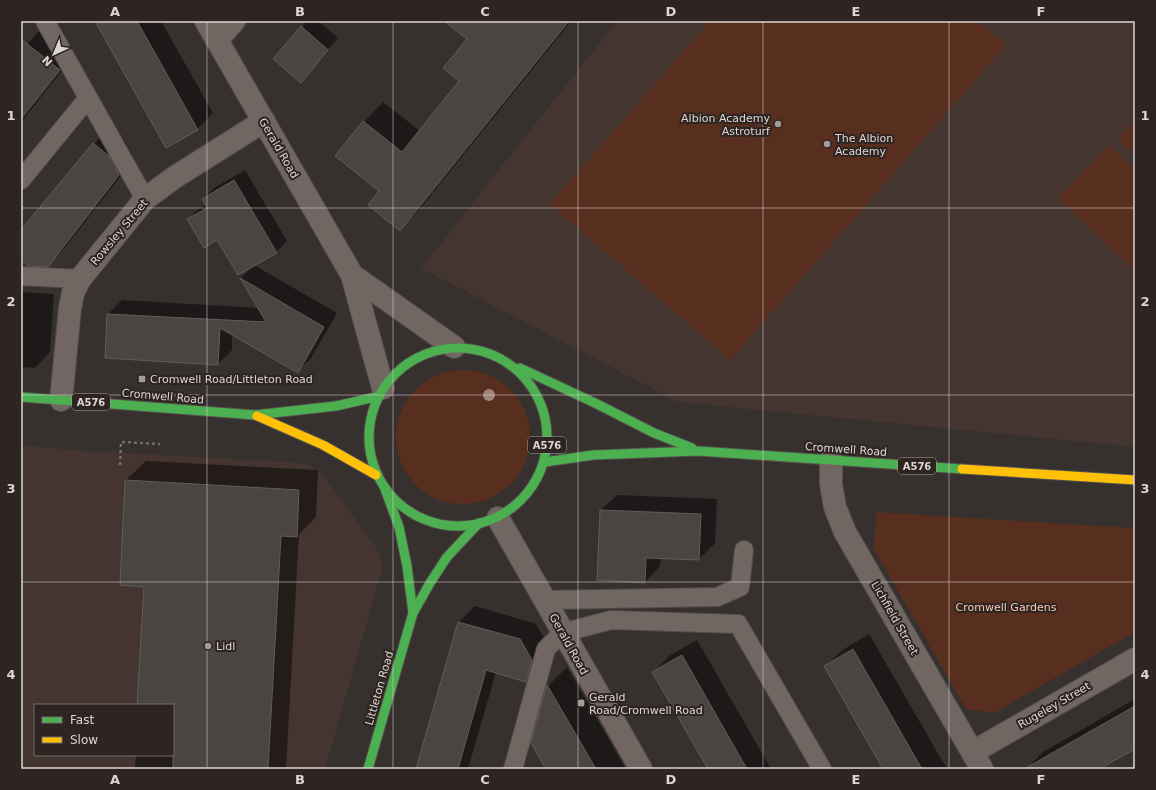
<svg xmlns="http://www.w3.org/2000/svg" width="1156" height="790" font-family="'DejaVu Sans',sans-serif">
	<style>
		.built { fill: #443530; fill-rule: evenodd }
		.green { fill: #582f1f }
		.shadow { fill: #0007 }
		.building { fill: #4a4543; stroke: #625d5b }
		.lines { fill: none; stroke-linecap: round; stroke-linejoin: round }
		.lane-casing { stroke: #534f4d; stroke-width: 20 }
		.street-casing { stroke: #534f4d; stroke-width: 24 }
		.fast-casing { stroke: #534f4d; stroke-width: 11 }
		.slow-casing { stroke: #534f4d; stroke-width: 11 }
		.path { stroke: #766d6a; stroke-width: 2.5; stroke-dasharray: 3 3; stroke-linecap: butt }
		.lane { stroke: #726662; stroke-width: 18 }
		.street { stroke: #726662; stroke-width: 22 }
		.fast { stroke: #4caf50; stroke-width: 9 }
		.slow { stroke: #ffc107; stroke-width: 9 }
		.tree { fill: #a08479 }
		.grid { fill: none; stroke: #dcd6d4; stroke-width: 1; stroke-opacity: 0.55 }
		.poi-dot { fill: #a29c9a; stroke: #2e2522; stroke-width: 1.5 }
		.labels { text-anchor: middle; stroke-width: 4; stroke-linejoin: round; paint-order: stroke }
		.shield { fill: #2e2522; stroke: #a8a19f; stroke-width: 1 }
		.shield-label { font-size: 10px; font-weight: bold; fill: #dcd6d4 }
		.poi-label { font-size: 11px; fill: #dcd6d4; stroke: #2e2522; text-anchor: start }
		.street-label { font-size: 11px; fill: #dcd6d4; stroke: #2e2522 }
		.park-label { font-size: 11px; fill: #f7c9b7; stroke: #2e2522 }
		.neatline { fill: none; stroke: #dcd6d4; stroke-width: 1.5 }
		.grid-label { font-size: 13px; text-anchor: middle; font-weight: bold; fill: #dcd6d4 }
	</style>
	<rect width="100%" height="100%" fill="#36302e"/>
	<g class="built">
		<polygon points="617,21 1135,21 1135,447 678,402 421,268"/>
		<path d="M21,445l64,6 208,11 16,3 10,6 8,9 48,66 6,12 1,12 -57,199h-304zM35,705h138v50h-138z"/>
	</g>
	<g class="green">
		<polygon points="710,21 979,21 1006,45 730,360 550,204"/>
		<polygon points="1135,119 1135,155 1117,138"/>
		<polygon points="1109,145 1135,170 1135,272 1058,198"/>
		<circle cx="463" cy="437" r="67"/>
		<polygon points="876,512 1135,528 1135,632 994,713 966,709 874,549"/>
	</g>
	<g class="shadow">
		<polygon points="96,21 161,21 213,113 197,129"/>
		<polygon points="307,21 318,21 338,38 301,81 302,27"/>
		<polygon points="446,21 571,21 419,210 400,230 380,191 337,156 364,122 383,102 420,131 460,80 468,39"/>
		<polygon points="42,28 75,54 21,122 21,51"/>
		<polygon points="109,128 124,140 134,159 63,250 47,266 21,259 21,231 94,144"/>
		<polygon points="245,170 287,241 276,252 254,265 337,313 311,358 297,372 232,334 232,350 218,364 106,357 108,314 122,300 259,308 241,278 253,266 188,219 199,209 206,204 203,199 214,188"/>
		<polygon points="21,292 54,294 50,352 35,368 21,367"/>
		<polygon points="146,461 318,470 316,517 299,534 286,769 135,769 136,755 173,755 173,705 138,705 145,586 126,480"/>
		<polygon points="617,495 717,499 715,543 699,559 661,557 660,566 645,582 601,510"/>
		<polygon points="475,606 536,624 547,643 541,665 526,681 496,672 468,769 417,769 459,622"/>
		<polygon points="869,634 947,769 885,769 826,666 841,651"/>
		<polygon points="697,640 771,769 709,769 654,672 669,656"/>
		<polygon points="567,667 626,769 548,769 532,743 548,686"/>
		<polygon points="1135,699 1135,747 1097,769 1028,769 1027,768 1043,752"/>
	</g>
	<g class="building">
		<polygon points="95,21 137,21 198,130 166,148"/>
		<polygon points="444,21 569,21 400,231 368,205 379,191 335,156 363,121 402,152 459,81 443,68 467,39"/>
		<polygon points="301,26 328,50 301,83 273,59"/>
		<polygon points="21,39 60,70 21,119"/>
		<polygon points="93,143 109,156 119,175 48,267 28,266 21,260 21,230"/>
		<polygon points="234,180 277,253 238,275 217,240 204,248 187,219 207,208 202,199"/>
		<polygon points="240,278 324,327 298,373 220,328 218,365 105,358 107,314 266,322"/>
		<polygon points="125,480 299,490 297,537 281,536 268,769 173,769 173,705 137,705 144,587 120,585"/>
		<polygon points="600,510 701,514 699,560 646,558 645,583 597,580"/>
		<polygon points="458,622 520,639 532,660 526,682 486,670 458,769 416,769"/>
		<polygon points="853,649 922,769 883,769 824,666"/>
		<polygon points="682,655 747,769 708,769 652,672"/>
		<polygon points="547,685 596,769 546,769 531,743"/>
		<polygon points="1135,706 1135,749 1099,769 1024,769"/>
	</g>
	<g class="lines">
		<g class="lane-casing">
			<g id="lane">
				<polyline points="45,21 145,199"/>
				<polyline points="21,180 88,98"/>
				<polyline points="21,276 80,279"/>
				<polyline points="545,600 717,597 740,587 744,550"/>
				<polyline points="513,769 546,649 562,633 611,620 738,624 822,769"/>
			</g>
		</g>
		<g class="street-casing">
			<g id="street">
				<polyline points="206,21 352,275 383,388"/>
				<polyline points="217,40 234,21"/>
				<polyline points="352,275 454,347"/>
				<polyline points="61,400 70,308 73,293 80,279 145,199 175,177 264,121"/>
				<polyline points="831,460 831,484 835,507 845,532 982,769"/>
				<polyline points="498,518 641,769"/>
				<polyline points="973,752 1135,659"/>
			</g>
		</g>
		<g class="fast-casing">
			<g id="fast">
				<circle cx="458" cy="437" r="89"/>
				<polyline points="520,368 597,404 654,433 692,448"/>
				<polyline points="21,397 255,415 336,406 380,396"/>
				<polyline points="545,462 593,455 698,451 962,469"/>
				<polyline points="385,489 399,527 407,566 413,613"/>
				<polyline points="368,769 413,613 430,583 447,557 479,523"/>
			</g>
		</g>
		<g class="slow-casing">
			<g id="slow">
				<polyline points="257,416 323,445 376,475"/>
				<polyline points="962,469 1135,480"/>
			</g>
		</g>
		<polyline class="path" points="120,465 121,442 160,444"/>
		<use href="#lane" class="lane"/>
		<use href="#street" class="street"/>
		<use href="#fast" class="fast"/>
		<use href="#slow" class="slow"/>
	</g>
	<circle class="tree" cx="489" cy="395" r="6"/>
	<path class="grid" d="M207,21v748M393,21v748M578,21v748M763,21v748M949,21v748M21,208h1114M21,395h1114M21,582h1114"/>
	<g class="poi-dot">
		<circle cx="778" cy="124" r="4"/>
		<circle cx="827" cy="144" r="4"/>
		<rect x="138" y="375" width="8" height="8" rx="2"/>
		<circle cx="208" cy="646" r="4"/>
		<rect x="577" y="699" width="8" height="8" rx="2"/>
	</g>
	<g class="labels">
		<g class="shield">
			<rect x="72" y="394" width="38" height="16" rx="3"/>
			<rect x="528" y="437" width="38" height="16" rx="3"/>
			<rect x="898" y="458" width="38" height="16" rx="3"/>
		</g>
		<g class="shield-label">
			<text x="91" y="406">A576</text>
			<text x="547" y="449">A576</text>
			<text x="917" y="470">A576</text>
		</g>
		<g class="poi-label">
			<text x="770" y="122" text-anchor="end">Albion Academy<tspan x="770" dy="13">Astroturf</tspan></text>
			<text x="835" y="142">The Albion<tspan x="835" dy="13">Academy</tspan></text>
			<text x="150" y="383">Cromwell Road/Littleton Road</text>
			<text x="216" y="650">Lidl</text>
			<text x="589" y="701">Gerald<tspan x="589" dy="13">Road/Cromwell Road</tspan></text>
		</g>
		<g class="street-label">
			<text transform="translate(279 148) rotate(60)" y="4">Gerald Road</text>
			<text transform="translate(119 232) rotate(-50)" y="4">Rowsley Street</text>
			<text transform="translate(163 396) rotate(5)" y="4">Cromwell Road</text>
			<text transform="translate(846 449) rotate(4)" y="4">Cromwell Road</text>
			<text transform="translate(895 618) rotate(60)" y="4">Lichfield Street</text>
			<text transform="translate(569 644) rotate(61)" y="4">Gerald Road</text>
			<text transform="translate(379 688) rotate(-74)" y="4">Littleton Road</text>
			<text transform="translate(1054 705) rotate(-30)" y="4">Rugeley Street</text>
		</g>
		<g class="park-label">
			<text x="1006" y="611">Cromwell Gardens</text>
		</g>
	</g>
	<rect width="1156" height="790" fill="none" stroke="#2e2522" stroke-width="44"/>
	<rect x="34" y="704" width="140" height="52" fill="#2e2522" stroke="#746c69"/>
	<rect x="42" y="717" width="20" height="6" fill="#4caf50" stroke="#746c69"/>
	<text x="70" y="724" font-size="12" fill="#dcd6d4">Fast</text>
	<rect x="42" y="737" width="20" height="6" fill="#ffc107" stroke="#746c69"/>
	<text x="70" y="744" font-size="12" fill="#dcd6d4">Slow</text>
	<g transform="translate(54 54) rotate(224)" stroke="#2e2522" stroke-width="3" paint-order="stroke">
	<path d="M0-3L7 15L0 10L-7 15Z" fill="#dcd6d4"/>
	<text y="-6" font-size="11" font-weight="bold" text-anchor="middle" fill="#dcd6d4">N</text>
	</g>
	<rect x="22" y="22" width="1112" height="746" class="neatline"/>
	<g class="grid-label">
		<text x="115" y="16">A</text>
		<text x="300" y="16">B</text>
		<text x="485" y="16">C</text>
		<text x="671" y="16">D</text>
		<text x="856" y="16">E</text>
		<text x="1041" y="16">F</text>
		<text x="11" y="120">1</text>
		<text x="1145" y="120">1</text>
		<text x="11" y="306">2</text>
		<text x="1145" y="306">2</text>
		<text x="11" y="493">3</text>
		<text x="1145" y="493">3</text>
		<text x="11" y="679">4</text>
		<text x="1145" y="679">4</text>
		<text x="115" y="784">A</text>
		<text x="300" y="784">B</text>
		<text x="485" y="784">C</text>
		<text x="671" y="784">D</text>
		<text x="856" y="784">E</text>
		<text x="1041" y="784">F</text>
	</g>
</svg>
